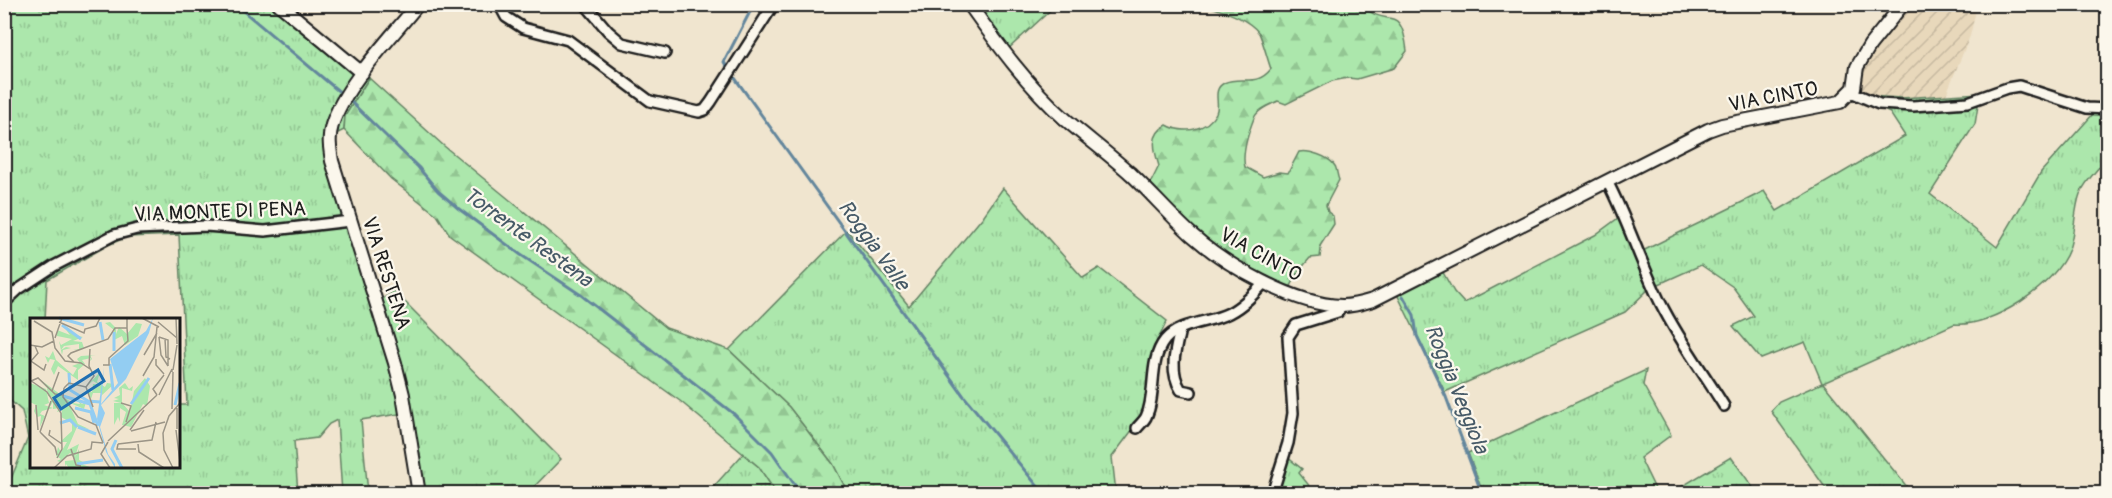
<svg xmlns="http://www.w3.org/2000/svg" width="2112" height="498" font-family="Pangolin,sans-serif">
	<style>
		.industrial { fill: url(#industrial-furrows) }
		.grass { fill: url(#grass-tufts); stroke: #648264; stroke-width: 1.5; fill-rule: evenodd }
		.forest { fill: url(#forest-firs); stroke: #648264; stroke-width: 1.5 }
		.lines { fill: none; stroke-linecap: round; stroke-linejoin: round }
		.stream { stroke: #63869c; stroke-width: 3 }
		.street-casing { stroke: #1c1c1c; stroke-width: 14 }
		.secondary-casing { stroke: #1c1c1c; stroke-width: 16 }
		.street { stroke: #fbf7ec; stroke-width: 9 }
		.secondary { stroke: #fbf7ec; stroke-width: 12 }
		.labels { text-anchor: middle; stroke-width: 4.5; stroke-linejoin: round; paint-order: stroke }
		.street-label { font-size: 20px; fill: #1c1c1c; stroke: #fbf7ec }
		.water-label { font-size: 21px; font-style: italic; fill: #465a67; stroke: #fbf7ec }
		.inset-river { fill: none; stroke: #93cdf2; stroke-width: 3 }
		.inset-road { fill: none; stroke: #9b9587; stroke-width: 1.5 }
		.view { fill: #1f6fb2; fill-opacity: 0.15; stroke: #1f6fb2; stroke-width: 3 }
		.inset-edge { fill: none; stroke: #1c1c1c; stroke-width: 3 }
	</style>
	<defs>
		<pattern id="industrial-furrows" width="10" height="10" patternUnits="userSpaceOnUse" patternTransform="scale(1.5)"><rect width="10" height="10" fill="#e8d8bb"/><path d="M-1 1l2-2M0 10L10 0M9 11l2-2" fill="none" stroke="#c6b9a0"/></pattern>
		<pattern id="grass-tufts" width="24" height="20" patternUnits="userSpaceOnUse" patternTransform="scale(1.5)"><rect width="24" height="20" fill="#ace7ac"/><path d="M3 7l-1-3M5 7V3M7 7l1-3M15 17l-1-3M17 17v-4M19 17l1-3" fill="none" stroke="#93c693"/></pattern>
		<pattern id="forest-firs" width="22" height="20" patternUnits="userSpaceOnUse" patternTransform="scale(1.5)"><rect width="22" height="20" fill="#ace7ac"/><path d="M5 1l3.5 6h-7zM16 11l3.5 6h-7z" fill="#93c693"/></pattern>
	</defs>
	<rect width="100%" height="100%" fill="#f0e5cf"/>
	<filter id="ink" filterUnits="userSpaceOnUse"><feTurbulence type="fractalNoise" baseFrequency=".0167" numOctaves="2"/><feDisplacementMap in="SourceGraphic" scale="12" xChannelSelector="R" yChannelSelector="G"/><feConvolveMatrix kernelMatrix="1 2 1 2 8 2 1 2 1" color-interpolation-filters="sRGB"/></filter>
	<g filter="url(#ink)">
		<polygon class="industrial" points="1975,4 1977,6 1970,36 1945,97 1901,98 1853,95 1855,57 1898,5"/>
		<g class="grass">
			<path d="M5,5h278l9,6 77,67 -24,38 -1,14 -8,4v17l45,149 13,-9 167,168 -33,34h-104l-13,-81 -50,8 7,73h-26l-5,-73 -8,4 -12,14 -23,3 4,52h-293l23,-55 -6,-27 -17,-15zM179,235l8,170h-8l-1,61h-146v-146l13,-1 2,-39 61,-35 19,-8z"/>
			<polygon points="977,5 1056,5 1007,50"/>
			<path d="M1980,93l-5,31 -45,70 67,53 44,-75 53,-59h13v44c-9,13 -21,23 -27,37 -6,16 -5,38 -11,55 -13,36 -77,79 -115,75l-131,59 89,110h-83l-58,-82 8,-9 43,-19 -17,-41 -44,17 -28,-33 21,-10 -21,-29 -32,-22 -51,23 -25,24 -180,80 -48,-98 44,-25 13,23 10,11 131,-68 26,-19 16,38c42,-22 85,-41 127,-63l13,20 128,-75 -15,-23 -37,-18 48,3z"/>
			<polygon points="1003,188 1083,278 1099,268 1167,321 1154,348 1142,417 1112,457 1116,493 848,493 833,464 789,407 729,350 847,230 909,306 982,218"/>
			<polygon points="1646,370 1643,385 1671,435 1640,458 1657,493 1483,493 1468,453"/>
			<polygon points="743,454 759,467 776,493 707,494"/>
			<polygon points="1287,457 1302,469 1299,473 1315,493 1271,494"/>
			<polygon points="1731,457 1757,493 1671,493"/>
		</g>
		<g class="forest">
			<path d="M1205,5h158c23,26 38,-5 44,46l-13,17 -37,11 -9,-1 -16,3 -46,23 -8,-3c-8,4 -20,8 -24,17 -5,13 -13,35 -9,49l18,10 16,-5 9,1 11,-21c9,-2 30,4 36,14 2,3 2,10 4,14l-13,25 2,7 5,4 1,8 -14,22 1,4 -1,7 -10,1 -11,13 -9,17c-27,-13 -56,-27 -80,-45 -22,-18 -41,-39 -60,-59l9,-18c-5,-16 -10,-32 8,-41 15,9 40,6 49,-12 5,-9 -5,-23 8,-30 17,-8 32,5 47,-14 -3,-8 -9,-31 -12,-36 -12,-16 -37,-22 -54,-28z"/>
			<polygon points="369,78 444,146 666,328 729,350 789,407 833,464 848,493 776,493 759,467 680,401 450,235 437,215 391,179 344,130 345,116"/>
		</g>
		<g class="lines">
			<g class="stream">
				<polyline points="235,4 342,94"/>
				<polyline points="728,69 724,62 754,4"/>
				<polyline points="732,74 963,395 1044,494"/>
				<polyline points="349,100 418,167 438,191 459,209 521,255 581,295 734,414 772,452 801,494"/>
				<polyline points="1403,296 1414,315 1417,336 1446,397 1482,494"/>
			</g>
			<g class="street-casing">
				<g id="street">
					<polyline points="499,4 506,17 523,28 568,40 650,101 699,112 705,110 711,102 774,4"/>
					<polyline points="585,4 608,31 622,43 665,53"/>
					<polyline points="1851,92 1879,104 1913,106 1968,102 2007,88 2019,86 2087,108 2108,109"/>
					<path d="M1607,181c21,40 34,83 54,123 18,36 42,68 63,102"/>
					<polyline points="4,303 19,289 54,266 114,235 137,229 206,226 265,231 350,221"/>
					<path d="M1180,330c-5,21 -11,41 1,60l10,2"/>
					<path d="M1137,428c3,-4 7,-7 9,-11 11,-23 2,-56 19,-77 15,-18 45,-17 64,-27 14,-7 26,-20 36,-31"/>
					<polyline points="1272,494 1288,443 1293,413 1288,337 1296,325 1338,312 1342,306"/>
				</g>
			</g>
			<g class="secondary-casing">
				<g id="secondary">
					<polyline points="279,4 362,73"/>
					<path d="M418,4c-27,34 -73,80 -86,121 -4,12 -2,24 0,36l63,202 8,32 16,99"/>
					<path d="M969,4c29,41 59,82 96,115 22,19 45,36 66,55 21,20 40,42 61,61 35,31 103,70 150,71 11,0 21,-3 31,-6l335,-170 14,-5 118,-23 14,-14 3,-21 13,-22 33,-41"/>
				</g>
			</g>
			<use href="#street" class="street"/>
			<use href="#secondary" class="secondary"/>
		</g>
	</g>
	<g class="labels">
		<g class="street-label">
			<text transform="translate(1773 96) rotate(-11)" y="7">VIA CINTO</text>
			<text transform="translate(220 211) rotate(-2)" y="7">VIA MONTE DI PENA</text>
			<text transform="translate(1261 254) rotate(29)" y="7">VIA CINTO</text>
			<text transform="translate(387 273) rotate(72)" y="7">VIA RESTENA</text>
		</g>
		<g class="water-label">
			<text transform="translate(528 237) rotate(36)" y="7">Torrente Restena</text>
			<text transform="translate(874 245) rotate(54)" y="7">Roggia Valle</text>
			<text transform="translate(1457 389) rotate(68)" y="7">Roggia Veggiola</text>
		</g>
	</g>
	<g transform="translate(30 318)">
		<rect width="150" height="150" fill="#f0e5cf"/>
		<path d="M80,4l6,6v6l3,-7 8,7 9,-11 6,1 -4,12 -13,9 -3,-9 -8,4v-10l-9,-7zM70,54l-3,10 8,5 2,-4 7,1 -13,12 1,-3h-9l-2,6 -3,-8 4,1 1,-8h5l-5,-3 -6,5zM8,60l34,25 8,1 -4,-6 6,6 4,-2 -2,7 -16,-7 10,22 11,5 -12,-2 -10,23 12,-6 -4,13 4,-8v11l4,2 -4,1 13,5h-23l-3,-4 -1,3v-6l10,-1 -5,-7 -10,9 -3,-1 4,-2 -5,-3 2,-9 3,5 6,-10h-7l12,-11v-8l-11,-6 1,-7 -5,2 2,-4 -6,1v-7l-4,6 3,-11 -4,-1 -1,-8zM115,60l5,8 -3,20 -4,-2 -12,23 -9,-2 4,-13 -6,-4v14l-2,-5 -4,8v-22h7l-8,-2 6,-2 -5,-1 6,-3 -1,-7 6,-5 4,6 4,-3 -1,5 -10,-3v15l8,9 4,-21z" fill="#ace7ac"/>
		<path d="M34,9l10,8 9,2 -10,4 9,1 2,6 -5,2 -6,-1h6v-5l-15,2 -3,4 5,-3 5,1 -8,2 -1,5 -3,-14h-4h4l2,4 11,-6 -15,-3v-6l13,5zM23,33l3,9 17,15 4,-7 -5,-2 8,-3 -3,-4 4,-3 15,-1h-6l2,4 -2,2 1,-3 -9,2 3,4 -7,6v10l-20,-14 -4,9 -3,-6 4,-9 -5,-1 -2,4 -3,-7 4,2zM0,65l16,6 3,14 -5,2 9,3 -11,3 -2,3 5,2 -5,11 1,-11 -4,1 -3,-6 4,-12 -2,6 -6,-3z" fill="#ace7ac"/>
		<path d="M123,0l-4,15 -23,46 -25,26 4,8 -5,14 8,27 7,10v4l-9,-16 -9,-33 7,-52 -3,37 17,-21 -8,-24 36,-28z" fill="#93cdf2"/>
		<path class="inset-river" d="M29,0l25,7M70,4l3,18M32,7l19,14M84,14v19M80,46l3,26M39,55l1,17 18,11 12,1M33,78l27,8 8,22M101,86l18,-26M145,87l5,-22M45,90l16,4 3,11M30,105l10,-3 7,7M48,109l18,7M86,122l-4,9 10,19M47,146l26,-4"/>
		<path class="inset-road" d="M112,0l17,9M146,0l1,26M4,3l18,11 3,16 10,13 16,2 9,6M29,4l25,11 1,-4 11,-3 4,-8M128,4l19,16M129,19l9,3v26M129,19l2,18 7,11M25,20l7,-20M135,21l1,18 4,2M0,27l12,2 12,-6M5,28l3,7 -7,8 13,9 2,-6M114,37l13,-22M126,41v6l8,9M44,44l-6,-6 3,-3 37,-14 7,-11h12v-10M73,47h6v-7l19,-17 -1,-13M143,52l4,-25M113,58l11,-19 3,-30M0,62l17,12 14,21M1,63l7,-3 17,16 8,1M56,69l8,-11 -5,-10 1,-17M56,69l7,20M34,70l-1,9 15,20 18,8 7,18M34,70l5,-5 17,4M22,73l7,-19M127,77l-4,-6 11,-14M129,77l13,-26v3M91,85l10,3 -5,16M6,87l2,25M142,91l1,-37M147,111v-21M20,112l-1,5 13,9M100,112l14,-20M146,112l4,32M101,113l34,-9M10,114l15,15 2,8M10,114l11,-31M78,123l49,-46M78,124l-7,12 9,14M88,126l34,-4 4,-18M88,126l-1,5h19M108,126l1,8 25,16M41,131l5,16 5,1M27,140l5,-9 -1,-36M24,150l13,-12 24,-7 1,-7 11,1M143,150l-9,-18 -1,-17 6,-17 11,-13"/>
		<path class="view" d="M68,52l6,11 -43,28 -7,-11z"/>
		<rect width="150" height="150" class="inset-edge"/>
	</g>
	<rect width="2112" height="498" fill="none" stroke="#fbf7ec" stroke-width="24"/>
	<rect x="12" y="12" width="2088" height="474" fill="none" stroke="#1c1c1c" stroke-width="2" filter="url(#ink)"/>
</svg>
